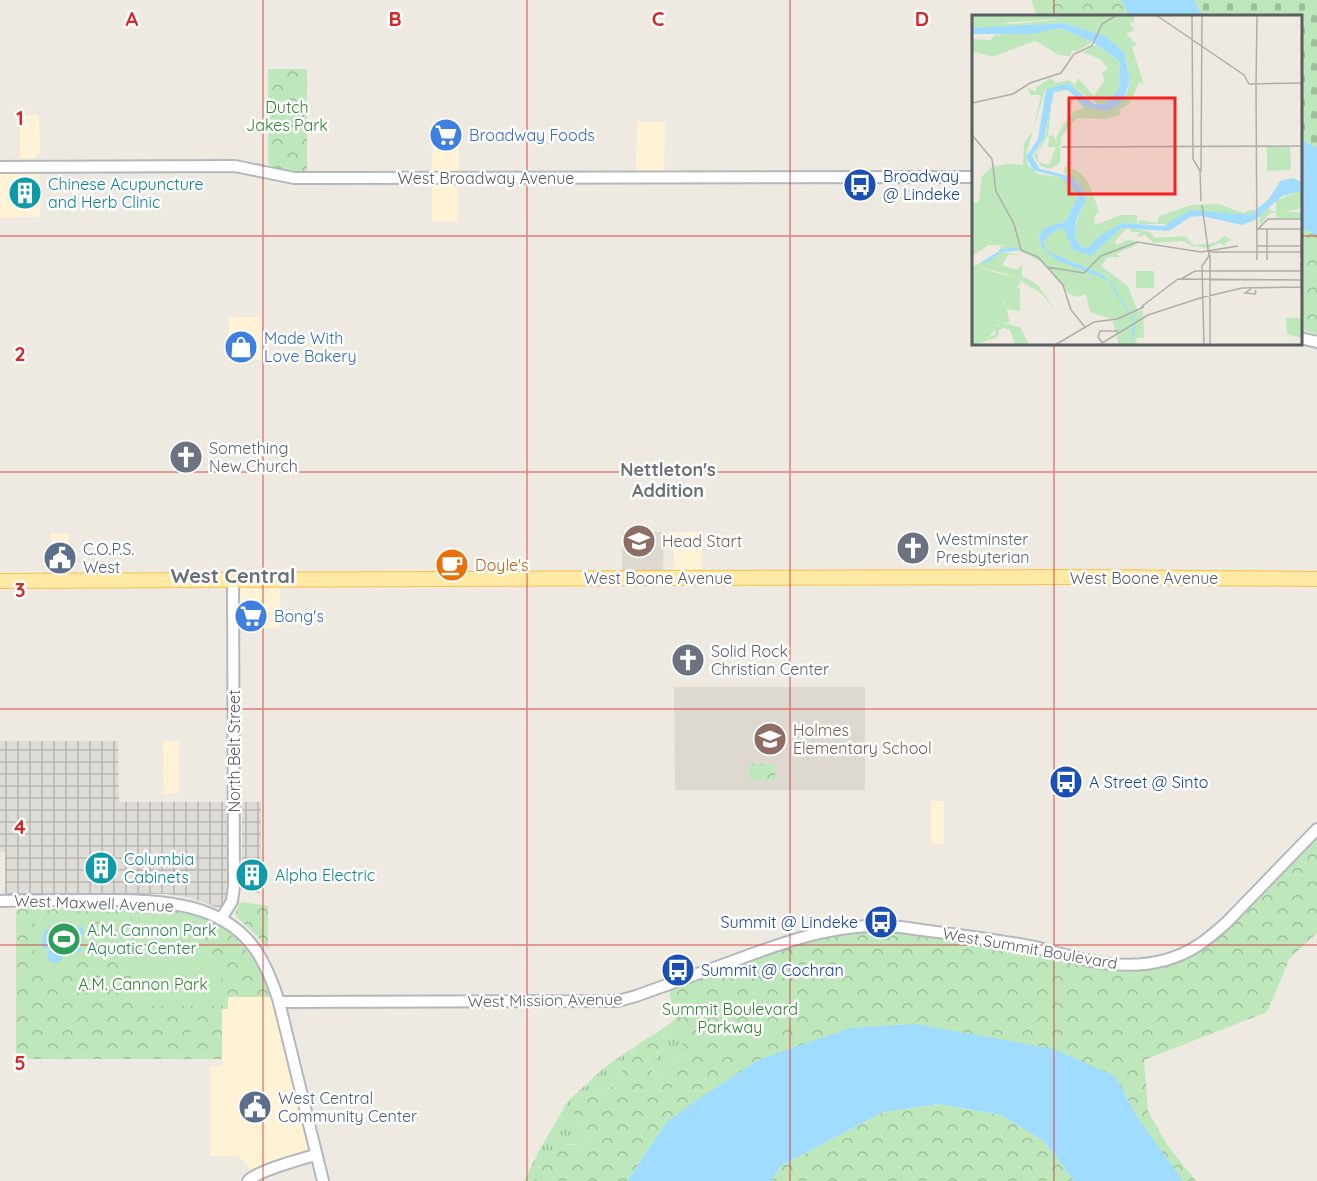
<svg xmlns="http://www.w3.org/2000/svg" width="1317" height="1181" font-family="Quicksand,sans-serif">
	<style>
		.commercial { fill: #fff2d5 }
		.industrial { fill: url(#industrial-grid) }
		.education { fill: #ddd9d0 }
		.grass { fill: url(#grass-tufts) }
		.forest { fill: url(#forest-crowns) }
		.cemetery { fill: url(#cemetery-stones) }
		.pitch { fill: #bee8bb }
		.water { fill: #a0dcff }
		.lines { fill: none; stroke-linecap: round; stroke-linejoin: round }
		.minor-casing { stroke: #b4b8bd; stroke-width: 14 }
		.major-casing { stroke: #fcbf4c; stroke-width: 16 }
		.minor { stroke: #fff; stroke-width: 10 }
		.major { stroke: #ffeaa5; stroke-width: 14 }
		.grid { fill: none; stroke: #d62828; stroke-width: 1.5; stroke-opacity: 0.55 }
		.labels { text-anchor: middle; stroke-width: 5; stroke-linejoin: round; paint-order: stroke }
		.park-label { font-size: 16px; fill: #2f862e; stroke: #fff }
		.shop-label { font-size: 16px; fill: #366cbe; stroke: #fff; text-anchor: start }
		.transit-label { font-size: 16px; fill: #164399; stroke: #fff; text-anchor: start }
		.street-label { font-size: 16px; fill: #595e63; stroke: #fff }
		.culture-label { font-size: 16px; fill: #0d838f; stroke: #fff; text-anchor: start }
		.worship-label { font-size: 16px; fill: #5b616d; stroke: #fff; text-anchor: start }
		.education-label { font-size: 16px; fill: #785e54; stroke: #fff; text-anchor: start }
		.service-label { font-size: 16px; fill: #4e5e75; stroke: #fff; text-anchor: start }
		.food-label { font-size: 16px; fill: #c56008; stroke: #fff; text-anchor: start }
		.leisure-label { font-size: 16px; fill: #27864d; stroke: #fff; text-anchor: start }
		.neighbourhood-label { font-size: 18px; font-weight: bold; fill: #6a7175; stroke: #fff }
		.quarter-label { font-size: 20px; font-weight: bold; fill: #6a7175; stroke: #fff }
		.inset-river { fill: none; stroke: #a0dcff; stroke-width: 3 }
		.inset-road { fill: none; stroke: #aeaeab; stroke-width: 1.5 }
		.view { fill: #f6211f; fill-opacity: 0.15; stroke: #f6211f; stroke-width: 3 }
		.inset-edge { fill: none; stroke: #595e63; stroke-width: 3 }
		.grid-label { font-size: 20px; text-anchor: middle; font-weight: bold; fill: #d62828; stroke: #fff; stroke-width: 5; stroke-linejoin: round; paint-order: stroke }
	</style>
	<defs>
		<pattern id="industrial-grid" width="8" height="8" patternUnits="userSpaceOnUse" patternTransform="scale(1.5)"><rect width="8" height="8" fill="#dedcd6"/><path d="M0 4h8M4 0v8" fill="none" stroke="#b7b6b1"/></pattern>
		<pattern id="grass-tufts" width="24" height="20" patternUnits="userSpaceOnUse" patternTransform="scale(1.5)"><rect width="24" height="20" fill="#bee8bb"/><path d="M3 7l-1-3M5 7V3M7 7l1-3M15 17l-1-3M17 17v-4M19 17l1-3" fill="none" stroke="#9dbf9c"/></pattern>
		<pattern id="forest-crowns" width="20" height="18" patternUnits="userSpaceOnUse" patternTransform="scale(1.5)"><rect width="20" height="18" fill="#bee8bb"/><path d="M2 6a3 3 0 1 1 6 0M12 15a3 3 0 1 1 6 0" fill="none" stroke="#9dbf9c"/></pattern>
		<pattern id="cemetery-stones" width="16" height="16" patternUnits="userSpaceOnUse" patternTransform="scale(1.5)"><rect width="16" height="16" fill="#bee8bb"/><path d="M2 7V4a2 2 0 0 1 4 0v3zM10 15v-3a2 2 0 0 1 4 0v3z" fill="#9dbf9c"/></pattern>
	</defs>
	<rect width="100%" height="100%" fill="#eeeae1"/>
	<g class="commercial">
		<polygon points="20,115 39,115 40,152 35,158 20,158"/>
		<polygon points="433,122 459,122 459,171 432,171"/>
		<polygon points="637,122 665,122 664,171 636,171"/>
		<polygon points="0,174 40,174 40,217 0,218"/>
		<rect x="432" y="184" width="26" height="37"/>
		<polygon points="229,317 261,317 261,357 260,360 229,360"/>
		<polygon points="673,532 702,532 702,573 674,572"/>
		<polygon points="69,533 70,575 51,575 51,534"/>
		<polygon points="243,587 280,587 279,628 239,628 239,591"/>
		<polygon points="163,741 179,741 179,793 164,794"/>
		<polygon points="931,801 944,801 944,844 931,843"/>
		<polygon points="228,997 271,997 307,1144 307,1148 304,1152 255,1170 249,1168 239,1156 210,1156 210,1067 222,1066 222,1009"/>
	</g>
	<g class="industrial">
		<polygon points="0,741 118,741 119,802 224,802 227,804 229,807 228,881 231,884 226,903 223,907 218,908 188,897 165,894 5,894 5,852 0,852"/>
		<polygon points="243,802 261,802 260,893 245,891 242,890 241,887 242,880 242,812 240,807"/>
	</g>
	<g class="education">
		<polygon points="622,532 664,532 663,572 622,574"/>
		<polygon points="674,687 865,687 865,790 675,790"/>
	</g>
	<g class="grass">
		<path d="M673,1002l49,33 -47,27 -13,14 -8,1c-5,-13 6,-27 14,-38l-10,-7 18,-13z"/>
		<path d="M633,1048c-12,29 -16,42 -48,50l-6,27 7,6 -1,10 -4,4 -13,-1 -32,31 -2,6h-10l15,-30 29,-50 38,-35z"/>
	</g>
	<g class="forest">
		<polygon points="1031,0 1122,0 1129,16 1037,16"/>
		<path d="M268,69h39v102c-12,0 -30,1 -39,-8z"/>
		<polygon points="1301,228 1317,235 1317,334 1301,330"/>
		<rect x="749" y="764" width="26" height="16"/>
		<path d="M1317,837v96l-27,25 -23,54 -123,48 4,51 20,35 28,35h-13l-4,-4 -41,-59 -23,-42 -449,47 -39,58h-93c7,-26 20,-39 47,-36l4,-4 1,-10 -7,-6 -6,-8c5,-25 21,-17 38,-30 12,-10 14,-24 21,-36 4,-8 18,-14 26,-19l10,7 1,7 -11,6 -6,18 2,7 8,-1 13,-14 10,-7 -17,-67 154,-53 49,-6 43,4 17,4 99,14 55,14 19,4 19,1 19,-1 55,-17 25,-17 13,-12z"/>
		<polygon points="242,902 268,906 268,949 257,936 235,915 239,904"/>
		<path d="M19,909c32,0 64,0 96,0 17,0 34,-1 51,0 52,3 91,39 105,88h-43v12h-6v50h-202l-3,-2 -1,-2v-143z"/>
		<polygon points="940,1104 1001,1115 1045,1142 1074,1181 771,1181 781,1166 883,1112"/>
	</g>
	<polygon class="cemetery" points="1194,0 1317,0 1317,148 1301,139 1300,16 1202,16"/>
	<g class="pitch">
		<polygon points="289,77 306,77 306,94 290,94"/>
		<path d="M69,915c9,0 15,7 23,7v30c-6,2 -13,3 -19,6 -5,3 -3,3 -7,7 -11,10 -21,4 -27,-8h-5l2,-23 -2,-14h22z"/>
		<path d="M136,920c15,0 29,0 43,4 22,8 39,31 42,54 2,9 0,19 0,28h-82l-4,-6z"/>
		<rect x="98" y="924" width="11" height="25"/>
		<polygon points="113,924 124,924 124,948 113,949"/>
		<rect x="191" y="1021" width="14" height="21"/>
	</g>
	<g class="water">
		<polygon points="1122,0 1194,0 1202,16 1129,16"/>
		<polygon points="1300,139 1317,148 1317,235 1301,228"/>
		<path d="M82,926l2,7 -1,2 -6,1 5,15 -13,4 -6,-15 -4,3 -1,3 4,9v4l-5,4 -7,-1 -3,-6 3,-7 -2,-1 -4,1c-4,-6 -1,-14 2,-20h3c8,10 22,1 33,-3z"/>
		<polygon points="916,1024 1053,1049 1115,1076 1138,1118 1183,1181 1074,1181 1045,1142 1001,1115 940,1104 883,1112 781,1166 771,1181 627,1181 666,1123 697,1100 758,1060 850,1028"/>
	</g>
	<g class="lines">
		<g class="minor-casing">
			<g id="minor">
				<polyline points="0,167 235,166 294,178 974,177"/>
				<polyline points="1300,338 1317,342"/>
				<path d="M0,901c35,-1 71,-1 106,-1 55,0 121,2 153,55 9,15 15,31 20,47l44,179"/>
				<polyline points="221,919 232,901 234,886 233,580"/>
				<path d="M279,1002l339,-1 18,-5c33,-12 66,-24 100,-36 51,-19 101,-37 156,-34 44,6 88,11 132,19 18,3 35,9 53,13 40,10 84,11 120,-12 11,-7 20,-15 29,-23l91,-94"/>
				<path d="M248,1181c11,-11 51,-21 67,-26"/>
			</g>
		</g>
		<g class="major-casing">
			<polyline id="major" points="0,581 668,578 1077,577 1317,579"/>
		</g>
		<use href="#minor" class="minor"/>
		<use href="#major" class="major"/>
	</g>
	<path class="grid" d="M263,0v1181M527,0v1181M790,0v1181M1054,0v16M0,236h974M1300,236h17M1054,344v837M0,472h1317M0,709h1317M0,945h1317"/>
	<defs>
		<g id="supermarket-disc" transform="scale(1.725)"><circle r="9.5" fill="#3f7fe0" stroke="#fff"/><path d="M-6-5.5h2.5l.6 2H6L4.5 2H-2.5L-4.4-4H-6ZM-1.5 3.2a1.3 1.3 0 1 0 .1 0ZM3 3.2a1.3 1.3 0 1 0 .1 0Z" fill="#fff"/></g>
		<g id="bus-disc" transform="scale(1.725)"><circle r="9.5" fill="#1a4fb4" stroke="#fff"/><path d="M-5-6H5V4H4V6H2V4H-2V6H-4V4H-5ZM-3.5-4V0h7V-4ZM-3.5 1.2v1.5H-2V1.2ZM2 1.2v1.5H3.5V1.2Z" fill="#fff"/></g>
		<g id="building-disc" transform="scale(1.725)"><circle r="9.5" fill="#0f9aa8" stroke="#fff"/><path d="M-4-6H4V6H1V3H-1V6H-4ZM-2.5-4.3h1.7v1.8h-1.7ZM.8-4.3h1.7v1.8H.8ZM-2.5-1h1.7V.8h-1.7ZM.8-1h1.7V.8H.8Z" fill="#fff"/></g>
		<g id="shop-disc" transform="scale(1.725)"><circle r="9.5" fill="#3f7fe0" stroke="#fff"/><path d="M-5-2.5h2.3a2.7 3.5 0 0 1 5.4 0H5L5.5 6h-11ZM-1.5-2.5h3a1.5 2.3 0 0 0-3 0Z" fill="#fff"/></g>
		<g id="church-disc" transform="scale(1.725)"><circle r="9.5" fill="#6b7280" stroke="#fff"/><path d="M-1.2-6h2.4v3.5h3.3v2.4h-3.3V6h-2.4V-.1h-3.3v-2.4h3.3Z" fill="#fff"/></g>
		<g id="school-disc" transform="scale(1.725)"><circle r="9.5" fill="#8d6e63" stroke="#fff"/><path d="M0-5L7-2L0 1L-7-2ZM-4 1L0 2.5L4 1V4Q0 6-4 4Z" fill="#fff"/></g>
		<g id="civic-disc" transform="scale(1.725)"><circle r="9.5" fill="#5c6f8a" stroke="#fff"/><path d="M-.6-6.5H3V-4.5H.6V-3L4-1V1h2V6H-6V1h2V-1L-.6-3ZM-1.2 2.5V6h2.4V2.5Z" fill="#fff"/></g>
		<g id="cafe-disc" transform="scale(1.725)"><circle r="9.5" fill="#e8710a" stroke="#fff"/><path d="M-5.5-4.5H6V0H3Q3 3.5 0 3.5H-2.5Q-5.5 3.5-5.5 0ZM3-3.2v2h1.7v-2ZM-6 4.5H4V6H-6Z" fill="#fff"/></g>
		<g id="stadium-disc" transform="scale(1.725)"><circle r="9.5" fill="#2e9e5b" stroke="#fff"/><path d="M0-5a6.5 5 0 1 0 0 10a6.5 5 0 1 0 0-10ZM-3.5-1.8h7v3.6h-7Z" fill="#fff"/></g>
	</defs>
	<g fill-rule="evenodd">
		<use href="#supermarket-disc" x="446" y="135"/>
		<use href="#bus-disc" x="860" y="185"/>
		<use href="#building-disc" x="25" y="193"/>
		<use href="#shop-disc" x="241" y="347"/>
		<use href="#church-disc" x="186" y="457"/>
		<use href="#school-disc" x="639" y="541"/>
		<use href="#church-disc" x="913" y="548"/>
		<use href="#civic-disc" x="60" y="558"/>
		<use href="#cafe-disc" x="452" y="565"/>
		<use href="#supermarket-disc" x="251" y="616"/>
		<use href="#church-disc" x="688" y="660"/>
		<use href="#school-disc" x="770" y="739"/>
		<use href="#bus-disc" x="1066" y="782"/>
		<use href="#building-disc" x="101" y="868"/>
		<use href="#building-disc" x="252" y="875"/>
		<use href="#bus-disc" x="881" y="922"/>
		<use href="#stadium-disc" x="64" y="939"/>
		<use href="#bus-disc" x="678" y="970"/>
		<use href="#civic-disc" x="255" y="1107"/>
	</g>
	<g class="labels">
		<g class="park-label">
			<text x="287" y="113">Dutch<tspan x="287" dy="18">Jakes Park</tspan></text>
			<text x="143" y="990">A.M. Cannon Park</text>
			<text x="730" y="1015">Summit Boulevard<tspan x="730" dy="18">Parkway</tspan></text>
		</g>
		<g class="shop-label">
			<text x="469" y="141">Broadway Foods</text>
			<text x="264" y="344">Made With<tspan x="264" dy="18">Love Bakery</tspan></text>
			<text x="274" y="622">Bong's</text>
		</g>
		<g class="transit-label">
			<text x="883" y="182">Broadway<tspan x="883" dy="18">@ Lindeke</tspan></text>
			<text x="1089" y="788">A Street @ Sinto</text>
			<text x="858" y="928" text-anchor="end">Summit @ Lindeke</text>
			<text x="701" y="976">Summit @ Cochran</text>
		</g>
		<g class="street-label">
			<text x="486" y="184">West Broadway Avenue</text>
			<text x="658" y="584">West Boone Avenue</text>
			<text x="1144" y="584">West Boone Avenue</text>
			<text transform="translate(234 751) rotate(-90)" y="6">North Belt Street</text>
			<text transform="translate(94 903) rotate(2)" y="6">West Maxwell Avenue</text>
			<text transform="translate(1030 948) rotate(10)" y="6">West Summit Boulevard</text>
			<text transform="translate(545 1000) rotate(-1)" y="6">West Mission Avenue</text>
		</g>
		<g class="culture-label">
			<text x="48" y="190">Chinese Acupuncture<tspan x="48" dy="18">and Herb Clinic</tspan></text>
			<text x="124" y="865">Columbia<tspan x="124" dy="18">Cabinets</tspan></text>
			<text x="275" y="881">Alpha Electric</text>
		</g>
		<g class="worship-label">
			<text x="209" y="454">Something<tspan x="209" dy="18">New Church</tspan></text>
			<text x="936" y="545">Westminster<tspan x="936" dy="18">Presbyterian</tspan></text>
			<text x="711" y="657">Solid Rock<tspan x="711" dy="18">Christian Center</tspan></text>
		</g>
		<g class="education-label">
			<text x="662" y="547">Head Start</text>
			<text x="793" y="736">Holmes<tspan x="793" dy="18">Elementary School</tspan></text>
		</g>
		<g class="service-label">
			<text x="83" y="555">C.O.P.S.<tspan x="83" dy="18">West</tspan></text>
			<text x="278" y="1104">West Central<tspan x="278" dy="18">Community Center</tspan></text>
		</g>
		<g class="food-label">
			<text x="475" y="571">Doyle's</text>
		</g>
		<g class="leisure-label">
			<text x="87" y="936">A.M. Cannon Park<tspan x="87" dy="18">Aquatic Center</tspan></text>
		</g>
		<g class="neighbourhood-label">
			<text x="668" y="476">Nettleton's<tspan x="668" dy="21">Addition</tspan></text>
		</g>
		<g class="quarter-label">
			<text x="233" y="583">West Central</text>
		</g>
	</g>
	<g transform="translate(972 15)">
		<rect width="330" height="330" fill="#eeeae1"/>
		<path d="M0,0h82l1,4 -66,5 -15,-3zM6,254l33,7 -7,26 6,20 -13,3 -6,10 -19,10v-74z" fill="#bee8bb"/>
		<path d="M82,0h80v7l-4,1 4,8 -8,2 11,12 -5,2 12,38 -4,-3 -11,22 -9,5 1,5 -14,5 -30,-1 -16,19 -1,26 -9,6 -10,-3 -7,-10 12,-22 5,-39 16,-6 18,18 22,4 14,-8 6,-11 3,-12 -4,-22 -21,-22 -42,-13 -81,7 -10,-2v-7l42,3 41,-4zM88,75l11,1 12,17 -10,4 -10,13 -7,13 3,8 -6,-11 -4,1 -1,11h8l-7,18 -10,-3 -2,-9 11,-17 4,-40zM88,13l33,14 -16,9 -5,-1 -2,6 -11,-1 -24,-14 -43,16 -20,-6v-12l18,1 5,-5zM124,30l24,17 -1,28 -7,10 -13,5 -31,-22 -23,7 -19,65 2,10h-5l1,-22 9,-12 8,-36h-10l-4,-8 9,5v-5l15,-9 5,5 13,-3 6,5 3,-7 16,18 10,-15 -2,-9 6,-3 -8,-10 -18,-7zM93,151l13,5 10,11 11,29 -5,7 1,7 26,-10h16v9l-14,-1 -35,25 -6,-1 -7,-9 1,-13 10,-28 -9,-16 -14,-9zM330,176v17l-17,4h17v6h-25l-1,-5h-6l-10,12 -1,-10 7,-7 10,4v-12zM246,189l25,9 10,-4 1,5 -15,3 -48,-7 -20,14h-33l2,-4 17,3 2,-7 32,-11zM51,203l17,28 6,-19 21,-4 1,14 19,18 34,-27h6l-12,13 2,4 13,-6 8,5 -22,10 4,3h-12l-7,9 27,20 10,26 5,-2 1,28h-8l1,7h-18l-7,-26 -22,-7 -4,-18 -8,3 -9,-3 -25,-31 -25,-12h-19l1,-5 14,-2zM158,213l20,4 5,6 30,-2 9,9 21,-2 9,-7 8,4 -7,2 1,4 -6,-3 -12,5 -16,-2 -9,-5 -29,2 -9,-8 -8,2 3,-5h-9zM28,237l22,3h-14l-6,10 14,5 6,-5v11l16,9 18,26 -14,-17 -31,-19 -33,-8 29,10 -35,7v-17zM164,256h18v17h-18zM39,261l11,5 -7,9 5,-3v24l-15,-2v-15zM314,303h14l2,20 -15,-4zM30,308l18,4 9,18h-14l-5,-15 -6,-2 -5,2 -1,7 -24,8 6,-6 15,-4v-7z" fill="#bee8bb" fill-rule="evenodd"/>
		<path d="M36,149l20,1 10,9 22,3 17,12 3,10 -14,22 -22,7 -5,10 2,8 -52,-1 -17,11v-53l7,-1 3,-26 11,-10z" fill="#bee8bb"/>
		<path d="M295,132h23l1,23 -24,1z" fill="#bee8bb"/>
		<path d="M91,8l42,13 19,16 6,28 -8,23 -15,8 -22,-4 -18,-18 -13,3 -10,46 -12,18 8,13 33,8 11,15 2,7 -10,22 -1,17 7,9 6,1 14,-14 21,-11 40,3 28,-16 59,5 19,-16 11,-18 12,-3 10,4v9l-20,5 -27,24 -13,5 -41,-9 -11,1 -21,14 -48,-3 -30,28 -18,-7 -10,-22 -13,7 -7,9 6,9 52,22 6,4 6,6 22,39v8l-5,14 4,-22 -26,-43 -52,-20 -15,-14 -2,-9 5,-9 22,-7 13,-26 -19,-18 -27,-7 -7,-13 12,-18 8,-50 22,-6 26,21h10l15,-14 1,-28 -27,-20 -33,-14 -28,6h-60v-6z" fill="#a0dcff"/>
		<path class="inset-river" d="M27,236l19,-2M11,248l16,-10"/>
		<path class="inset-road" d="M184,0l88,60 5,9 53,-1M220,0l1,144 7,12 1,30M284,69l1,176M284,71l1,-71M0,88l41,-9 17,-11 31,-10 13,-19 18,-8 10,-22 15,-9M0,120l20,24 4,32 18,33 7,26 17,7 25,28 8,25 14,17M90,132l240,-1M229,157l1,-157M230,190l7,51 -7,10 2,79M285,214h45M286,214l10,-10h34M295,214v31M285,231h45M237,237h93M238,240v90M329,244l1,-46M329,247l1,61M75,252l37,6 17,-17 36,-14 64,10 37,-6M209,264l14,-8h107M279,274l-6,4 10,1 1,-4M169,292l37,-28 124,1M83,330l39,-23 23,-3 27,-12M127,330l49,-30 52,-17 42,-10 60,-1M132,330l-6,-8 2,-6h18"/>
		<path class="view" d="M97,83h106v96h-106z"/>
		<rect width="330" height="330" class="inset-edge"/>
	</g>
	<g class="grid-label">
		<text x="132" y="26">A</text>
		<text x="395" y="26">B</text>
		<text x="658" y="26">C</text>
		<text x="922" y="26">D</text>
		<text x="20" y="125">1</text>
		<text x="20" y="361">2</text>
		<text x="20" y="597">3</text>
		<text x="20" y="834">4</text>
		<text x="20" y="1070">5</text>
	</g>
</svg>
